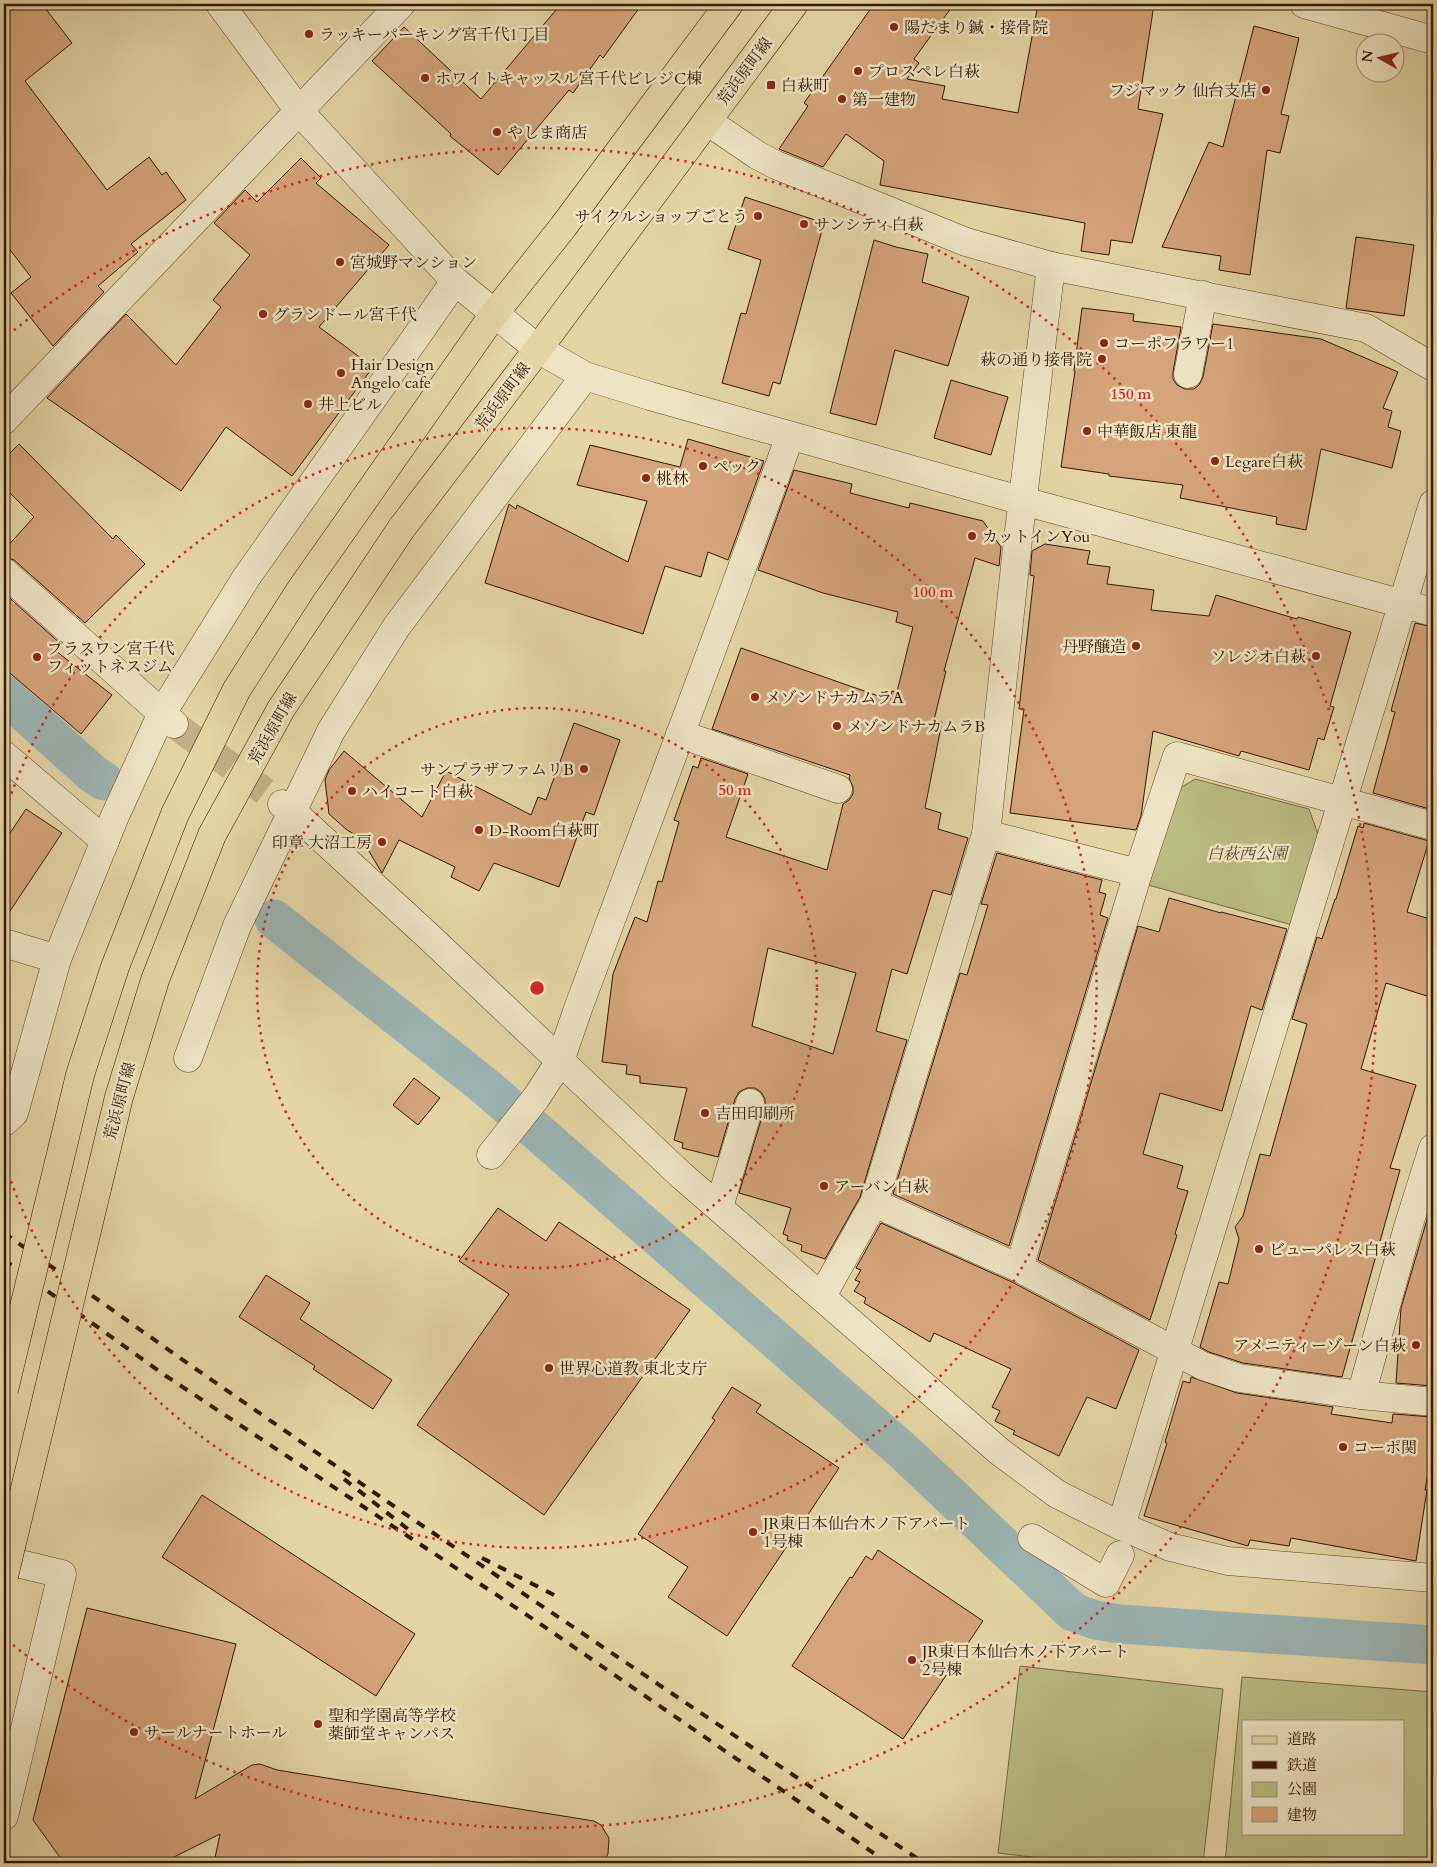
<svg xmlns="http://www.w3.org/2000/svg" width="1437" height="1867" font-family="Cardo,'Noto Serif JP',serif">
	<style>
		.green { fill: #babc82; stroke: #776a44; fill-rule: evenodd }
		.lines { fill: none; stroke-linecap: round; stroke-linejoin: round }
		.canal { stroke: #9cb5b3; stroke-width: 39 }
		.building { fill: #d5a47a; stroke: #341806; fill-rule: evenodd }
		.minor-tunnel { stroke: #c2af85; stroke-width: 28; stroke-dasharray: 28 14; stroke-linecap: butt }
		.minor-casing { stroke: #60472e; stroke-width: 29 }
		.major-casing { stroke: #341806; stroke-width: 29 }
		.minor { stroke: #eee4c4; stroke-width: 28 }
		.major { stroke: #e5d5a5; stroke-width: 28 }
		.rail { stroke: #341806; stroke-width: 4; stroke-dasharray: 9 9; stroke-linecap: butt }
		.major-bridge-casing { stroke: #341806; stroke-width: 29; stroke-linecap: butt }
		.major-bridge { stroke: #e5d5a5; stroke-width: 28 }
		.ring { fill: none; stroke: #d62828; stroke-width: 2.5; stroke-dasharray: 2.5 5 }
		.poi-dot { fill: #8f2418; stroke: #eee4c4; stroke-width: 2 }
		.labels { text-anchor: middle; stroke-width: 5; stroke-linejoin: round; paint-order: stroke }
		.poi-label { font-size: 16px; fill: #341806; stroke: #eee4c4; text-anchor: start }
		.street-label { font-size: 16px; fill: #341806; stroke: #eee4c4 }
		.park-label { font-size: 16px; font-style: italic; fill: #5c492b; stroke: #eee4c4 }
		.centre { fill: #d62828; stroke: #eee4c4; stroke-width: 2.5 }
		.ring-label { font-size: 15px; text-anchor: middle; font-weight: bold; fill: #d62828; stroke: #eee4c4; stroke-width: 5; stroke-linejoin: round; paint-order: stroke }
	</style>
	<rect width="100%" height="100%" fill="#e5d5a5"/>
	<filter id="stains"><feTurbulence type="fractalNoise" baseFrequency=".004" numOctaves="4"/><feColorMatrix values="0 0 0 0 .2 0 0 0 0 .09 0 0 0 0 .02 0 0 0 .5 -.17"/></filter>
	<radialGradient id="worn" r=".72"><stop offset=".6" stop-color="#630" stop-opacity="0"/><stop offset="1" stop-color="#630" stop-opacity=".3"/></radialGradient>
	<g class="green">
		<polygon points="1195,779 1309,809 1318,834 1292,925 1148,885 1177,790"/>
		<polygon points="1020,1666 1223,1689 1203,1863 1083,1863 998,1853"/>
		<path d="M1242,1677l191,15v171h-208zM1243,1721h160v112h-160z"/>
	</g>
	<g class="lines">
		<g class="canal">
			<polyline points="4,694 93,774 104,781"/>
			<polyline points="274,919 486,1087 903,1451 1073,1612 1095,1620 1120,1624 1433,1645"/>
		</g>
	</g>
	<g class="building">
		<polygon points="4,4 42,4 72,43 25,81 107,190 149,157 162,175 166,172 186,200 131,244 138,252 98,286 104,292 53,346 11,293 31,277 4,242"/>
		<polygon points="561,4 642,4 603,58 600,55 573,93 569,90 498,175 450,136 451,134 372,61 404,27 481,99"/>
		<polygon points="874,4 954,4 914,59 919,63 907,79 945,86 942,99 1018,113 1038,4 1154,4 1138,109 1163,114 1132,243 1111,240 1109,255 1081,251 1085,223 880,185 884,161 846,134 823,167 779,149 808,106 804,103"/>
		<polygon points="1254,26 1299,38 1281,114 1289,116 1280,153 1267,150 1250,275 1219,270 1221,256 1162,247 1209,142 1223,147"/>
		<polygon points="301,158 321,178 316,183 389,245 319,327 373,367 292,476 226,427 181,491 47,398 126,314 176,365 221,307 213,300 250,255 214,223 245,190 257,202"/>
		<polygon points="745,197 824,223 780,384 773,382 769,396 722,383 741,313 746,314 761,260 728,249"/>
		<polygon points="1356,237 1414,245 1404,316 1346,308"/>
		<polygon points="874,240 896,247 928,254 922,282 969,297 948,366 895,350 876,425 830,413"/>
		<polygon points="1082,308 1134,314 1133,321 1181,327 1173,372 1173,379 1177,385 1185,389 1194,389 1199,385 1203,377 1213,324 1321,339 1398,372 1383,408 1392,411 1388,427 1401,431 1392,468 1321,449 1306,530 1276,524 1277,517 1180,498 1183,485 1109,476 1109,474 1061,467 1075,371 1074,371"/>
		<polygon points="951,380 1008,397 991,455 934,438"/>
		<polygon points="688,439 764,461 728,560 708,552 701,577 665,566 643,634 485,583 509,504 516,509 517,505 628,562 647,501 577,485 590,445 680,467"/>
		<polygon points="19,444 113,539 116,535 145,564 85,623 14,560 4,557 4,550 34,517 4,487 4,459"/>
		<path d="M794,470l58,14 -2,9 59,15 1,-5 73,18 18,26 -2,19 -24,-8 -31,113h2l-12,49 8,2 -17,86 16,5 -3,16 30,9 -17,57 -18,-5 -26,84 -15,-5 -16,62 31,9 -47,157 -35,62 -24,-8 1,-6 -15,-5 1,-4 -5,-2 8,-26 -52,-15 26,-86v-8l-4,-7 -6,-4h-8l-8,4 -4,7 -17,58 -36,-9 1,-5 -9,-3 13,-52 -47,-5v-7l-14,-2 1,-9 -25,-3 11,-88 22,-57 12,5 11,-41 4,1 17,-60 -5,-2 19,-54 5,2 3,-10 47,16 -22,63 101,33 16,-66 6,-4 4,-6v-7l-4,-9 1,-3 -138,-46 29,-81 149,52 2,-9 5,1 16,-65 -17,-5 2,-10 -75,-19 -65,-23zM768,948l88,25 -23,81 -81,-28z"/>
		<polygon points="1045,544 1090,551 1087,564 1110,567 1107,584 1154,590 1151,610 1209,616 1216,595 1297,619 1298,617 1351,632 1330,706 1334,707 1324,740 1318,738 1309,770 1241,751 1239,756 1153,731 1141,816 1136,830 1010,813 1024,709 1019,709 1034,576 1030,575 1032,551"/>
		<polygon points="4,593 62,645 56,651 112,695 81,734 4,668"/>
		<polygon points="1415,623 1433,627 1433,810 1373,793 1395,712 1391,711"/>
		<polygon points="574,723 620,740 594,815 586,812 559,887 494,863 479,891 451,877 455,867 399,840 382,873 361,838 347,830 329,814 325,780 329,770 344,751 422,817 446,771 531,815 538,797 546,800"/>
		<polygon points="26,809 62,833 4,920 4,842"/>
		<polygon points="1364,823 1429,841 1407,912 1433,920 1433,998 1386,983 1361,1069 1416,1085 1390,1168 1400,1170 1342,1377 1243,1363 1209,1352 1200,1347 1219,1282 1228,1284 1239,1239 1235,1227 1243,1216 1260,1154 1270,1156 1307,1024 1292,1019 1317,937 1322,939 1335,899 1336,899 1358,826 1363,828"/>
		<polygon points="997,853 1102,880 1099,892 1106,894 1100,915 1108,918 1009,1246 893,1194 960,973 967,975 988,905 981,904"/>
		<polygon points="1169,898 1221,913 1221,912 1287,929 1262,1010 1251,1006 1222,1111 1160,1093 1143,1154 1183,1166 1177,1188 1188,1191 1175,1234 1177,1235 1150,1320 1038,1260 1138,926 1159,932"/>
		<polygon points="414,1078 440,1098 418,1125 393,1105"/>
		<polygon points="1433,1199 1433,1386 1396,1383 1401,1308"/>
		<polygon points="498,1208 546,1241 559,1222 690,1310 544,1515 417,1425 509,1294 459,1261"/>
		<polygon points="881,1223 1012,1282 1139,1350 1116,1409 1087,1397 1059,1456 1013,1434 1015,1431 995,1421 1000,1411 992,1407 1011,1369 934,1333 930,1342 864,1303 866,1298 854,1291 860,1282 855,1280 861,1270 856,1268"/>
		<polygon points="266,1275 310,1303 300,1319 392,1380 373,1409 313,1369 315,1366 239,1317"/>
		<polygon points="1191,1377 1237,1393 1333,1407 1331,1414 1392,1423 1393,1414 1433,1417 1433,1444 1425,1490 1427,1490 1416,1561 1291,1538 1289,1546 1250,1540 1248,1546 1144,1516 1167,1443 1165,1442 1183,1381 1190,1383"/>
		<polygon points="732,1387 761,1405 756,1412 839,1468 727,1636 668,1597 688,1567 638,1534 715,1420 712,1418"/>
		<polygon points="202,1495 415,1634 376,1696 162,1557"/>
		<polygon points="878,1550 983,1621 903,1739 792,1666 850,1577 852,1578 866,1556 872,1560"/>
		<polygon points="87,1608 236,1644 195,1799 252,1765 260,1764 277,1770 594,1821 601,1825 609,1838 608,1854 602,1863 214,1863 220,1834 162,1863 64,1863 33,1820"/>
	</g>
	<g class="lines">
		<polyline class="minor-tunnel" points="175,725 282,804"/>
		<g class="minor-casing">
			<g id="minor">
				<polyline points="220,4 299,111 455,281 538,349 585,376 650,396 1023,501 1433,612"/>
				<polyline points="1304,4 1433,40"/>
				<polyline points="707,121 757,155 776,165 966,242 1051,266 1366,328 1433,367"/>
				<polyline points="1188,374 1203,295"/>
				<polyline points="4,420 401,4"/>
				<polyline points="4,572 174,724"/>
				<polyline points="680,734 838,789"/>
				<polyline points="4,755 105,841"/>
				<polyline points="282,804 293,812 427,935 681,1175 1000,1452 1057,1494 1121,1526 1170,1547 1228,1561 1433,1578"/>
				<polyline points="986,834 1138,873"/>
				<polyline points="4,943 57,959"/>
				<polyline points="188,1058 237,926 331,731 397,626 585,376"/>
				<polyline points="4,1122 14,1113 57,959 115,816 162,713 246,578 416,337 455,281"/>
				<polyline points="491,1155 536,1098 560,1061 579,1006 727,609 790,436"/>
				<polyline points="874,1203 1019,1268 1203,1366 1239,1378 1361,1395 1433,1402"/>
				<polyline points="719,1207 750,1103"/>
				<polyline points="1019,1268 1138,873 1177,756 1433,826"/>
				<polyline points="822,1296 874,1203 986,834 1018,539 1051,266"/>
				<polyline points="1361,1395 1408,1227 1433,1148"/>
				<polyline points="1121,1526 1433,504"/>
				<polyline points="1032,1538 1106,1583 1120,1555"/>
				<polyline points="4,1560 62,1574 4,1816"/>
			</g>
		</g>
		<g class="major-casing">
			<g id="major">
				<polyline points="363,501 494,314 563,227 729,4"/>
				<polyline points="401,529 538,349 794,4"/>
			</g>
		</g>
		<use href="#minor" class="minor"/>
		<use href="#major" class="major"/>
		<g class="rail">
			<polyline points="4,1233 180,1358 411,1518 924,1863"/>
			<polyline points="4,1260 166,1376 539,1623 888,1863"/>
			<polyline points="344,1479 409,1530"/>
			<polyline points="482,1558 558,1597"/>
		</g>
		<g class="major-bridge-casing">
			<g id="major-bridge">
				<polyline points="4,1390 80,1075 115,967 175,814 237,689 301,589 363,501"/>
				<polyline points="4,1576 119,1097 155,980 212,835 281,709 401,529"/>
			</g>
		</g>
		<use href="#major-bridge" class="major-bridge"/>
	</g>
	<g class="ring">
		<circle cx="537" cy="988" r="280"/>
		<path d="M4 815A560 560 0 1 1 4 1161"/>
		<path d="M8 335A840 840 0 1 1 8 1641"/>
	</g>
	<g class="poi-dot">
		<circle cx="894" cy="27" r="5"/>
		<circle cx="309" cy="34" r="5"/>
		<circle cx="858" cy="71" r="5"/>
		<circle cx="425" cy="78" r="5"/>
		<rect x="766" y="80" width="10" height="10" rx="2.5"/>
		<circle cx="1266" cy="90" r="5"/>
		<circle cx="842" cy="99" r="5"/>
		<circle cx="497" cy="132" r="5"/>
		<circle cx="758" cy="216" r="5"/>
		<circle cx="804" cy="224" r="5"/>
		<circle cx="340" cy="262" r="5"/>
		<circle cx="263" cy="314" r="5"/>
		<circle cx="1104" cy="343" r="5"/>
		<circle cx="1102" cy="359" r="5"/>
		<circle cx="341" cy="373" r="5"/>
		<circle cx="308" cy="404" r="5"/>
		<circle cx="1087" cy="431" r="5"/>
		<circle cx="1215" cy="461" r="5"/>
		<circle cx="703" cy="466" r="5"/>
		<circle cx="646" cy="478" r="5"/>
		<circle cx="972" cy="536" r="5"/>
		<circle cx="1136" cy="646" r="5"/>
		<circle cx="1316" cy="656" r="5"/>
		<circle cx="37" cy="657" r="5"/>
		<circle cx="755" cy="697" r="5"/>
		<circle cx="837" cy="726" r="5"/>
		<circle cx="584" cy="769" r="5"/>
		<circle cx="352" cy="791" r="5"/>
		<circle cx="479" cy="830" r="5"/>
		<circle cx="382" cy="842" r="5"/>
		<circle cx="705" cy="1113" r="5"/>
		<circle cx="824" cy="1186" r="5"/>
		<circle cx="1259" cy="1249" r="5"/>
		<circle cx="1416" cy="1345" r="5"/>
		<circle cx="549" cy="1368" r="5"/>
		<circle cx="1343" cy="1447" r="5"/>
		<circle cx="753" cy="1532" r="5"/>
		<circle cx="912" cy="1660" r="5"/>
		<circle cx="318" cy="1724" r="5"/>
		<circle cx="134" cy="1732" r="5"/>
	</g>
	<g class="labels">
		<g class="poi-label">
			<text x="904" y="33">陽だまり鍼・接骨院</text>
			<text x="319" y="40">ラッキーパーキング宮千代1丁目</text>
			<text x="868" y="77">プロスペレ白萩</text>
			<text x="435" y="84">ホワイトキャッスル宮千代ビレジC棟</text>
			<text x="781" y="91">白萩町</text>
			<text x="1256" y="96" text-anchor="end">フジマック 仙台支店</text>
			<text x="852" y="105">第一建物</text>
			<text x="507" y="138">やしま商店</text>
			<text x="748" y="222" text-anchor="end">サイクルショップごとう</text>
			<text x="814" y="230">サンシティ白萩</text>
			<text x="350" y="268">宮城野マンション</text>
			<text x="273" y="320">グランドール宮千代</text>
			<text x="1114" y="349">コーポフラワー1</text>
			<text x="1092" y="365" text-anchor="end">萩の通り接骨院</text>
			<text x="351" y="370">Hair Design<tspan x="351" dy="18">Angelo cafe</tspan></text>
			<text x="318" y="410">井上ビル</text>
			<text x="1097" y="437">中華飯店 東龍</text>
			<text x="1225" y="467">Legare白萩</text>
			<text x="713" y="472">ペック</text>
			<text x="656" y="484">桃林</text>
			<text x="982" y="542">カットインYou</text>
			<text x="1126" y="652" text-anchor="end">丹野醸造</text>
			<text x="47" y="654">プラスワン宮千代<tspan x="47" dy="18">フィットネスジム</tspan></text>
			<text x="1306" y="662" text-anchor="end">ソレジオ白萩</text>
			<text x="765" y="703">メゾンドナカムラA</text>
			<text x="847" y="732">メゾンドナカムラB</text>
			<text x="574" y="775" text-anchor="end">サンプラザファムリB</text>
			<text x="362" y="797">ハイコート白萩</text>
			<text x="489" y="836">D-Room白萩町</text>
			<text x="372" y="848" text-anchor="end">印章 大沼工房</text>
			<text x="715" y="1119">吉田印刷所</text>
			<text x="834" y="1192">アーバン白萩</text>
			<text x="1269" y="1255">ビューパレス白萩</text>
			<text x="1406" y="1351" text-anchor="end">アメニティーゾーン白萩</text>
			<text x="559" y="1374">世界心道教 東北支庁</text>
			<text x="1353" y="1453">コーポ関</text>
			<text x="763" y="1529">JR東日本仙台木ノ下アパート<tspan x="763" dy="18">1号棟</tspan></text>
			<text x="922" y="1657">JR東日本仙台木ノ下アパート<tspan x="922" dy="18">2号棟</tspan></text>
			<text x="328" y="1721">聖和学園高等学校<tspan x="328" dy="18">薬師堂キャンパス</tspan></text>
			<text x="144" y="1738">サールナートホール</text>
		</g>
		<g class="street-label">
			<text transform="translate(744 71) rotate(-53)" y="6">荒浜原町線</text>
			<text transform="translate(502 396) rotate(-53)" y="6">荒浜原町線</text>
			<text transform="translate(272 728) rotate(-60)" y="6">荒浜原町線</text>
			<text transform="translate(119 1101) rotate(-75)" y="6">荒浜原町線</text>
		</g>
		<g class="park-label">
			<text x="1247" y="859">白萩西公園</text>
		</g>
	</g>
	<circle cx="537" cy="988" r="8" class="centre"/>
	<g class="ring-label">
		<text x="1131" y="399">150 m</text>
		<text x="933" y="597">100 m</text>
		<text x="735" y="795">50 m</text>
	</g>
	<rect width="1437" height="1867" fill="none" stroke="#e5d5a5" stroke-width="20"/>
	<rect x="5" y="5" width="1427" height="1857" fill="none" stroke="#341806" stroke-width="2.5"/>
	<rect x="10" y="10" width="1417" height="1847" fill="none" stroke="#341806"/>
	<rect x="1242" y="1720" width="162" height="115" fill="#eee4c4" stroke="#a49278"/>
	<rect x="1252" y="1736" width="25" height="8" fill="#e5d5a5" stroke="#a49278"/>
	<text x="1287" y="1744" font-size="15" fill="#341806">道路</text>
	<rect x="1252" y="1761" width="25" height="8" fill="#341806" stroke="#a49278"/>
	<text x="1287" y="1770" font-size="15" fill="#341806">鉄道</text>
	<rect x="1252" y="1782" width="25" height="15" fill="#babc82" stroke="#a49278"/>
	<text x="1287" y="1794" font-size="15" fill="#341806">公園</text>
	<rect x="1252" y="1807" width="25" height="15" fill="#d5a47a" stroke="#a49278"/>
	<text x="1287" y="1820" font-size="15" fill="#341806">建物</text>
	<g transform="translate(1380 58) rotate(278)"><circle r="24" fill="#eee4c4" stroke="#a49278"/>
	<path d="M0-4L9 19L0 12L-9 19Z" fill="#8f2418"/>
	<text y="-8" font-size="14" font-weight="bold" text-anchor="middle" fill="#341806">N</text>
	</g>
	<rect width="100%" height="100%" filter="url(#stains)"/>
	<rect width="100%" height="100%" fill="url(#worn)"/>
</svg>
